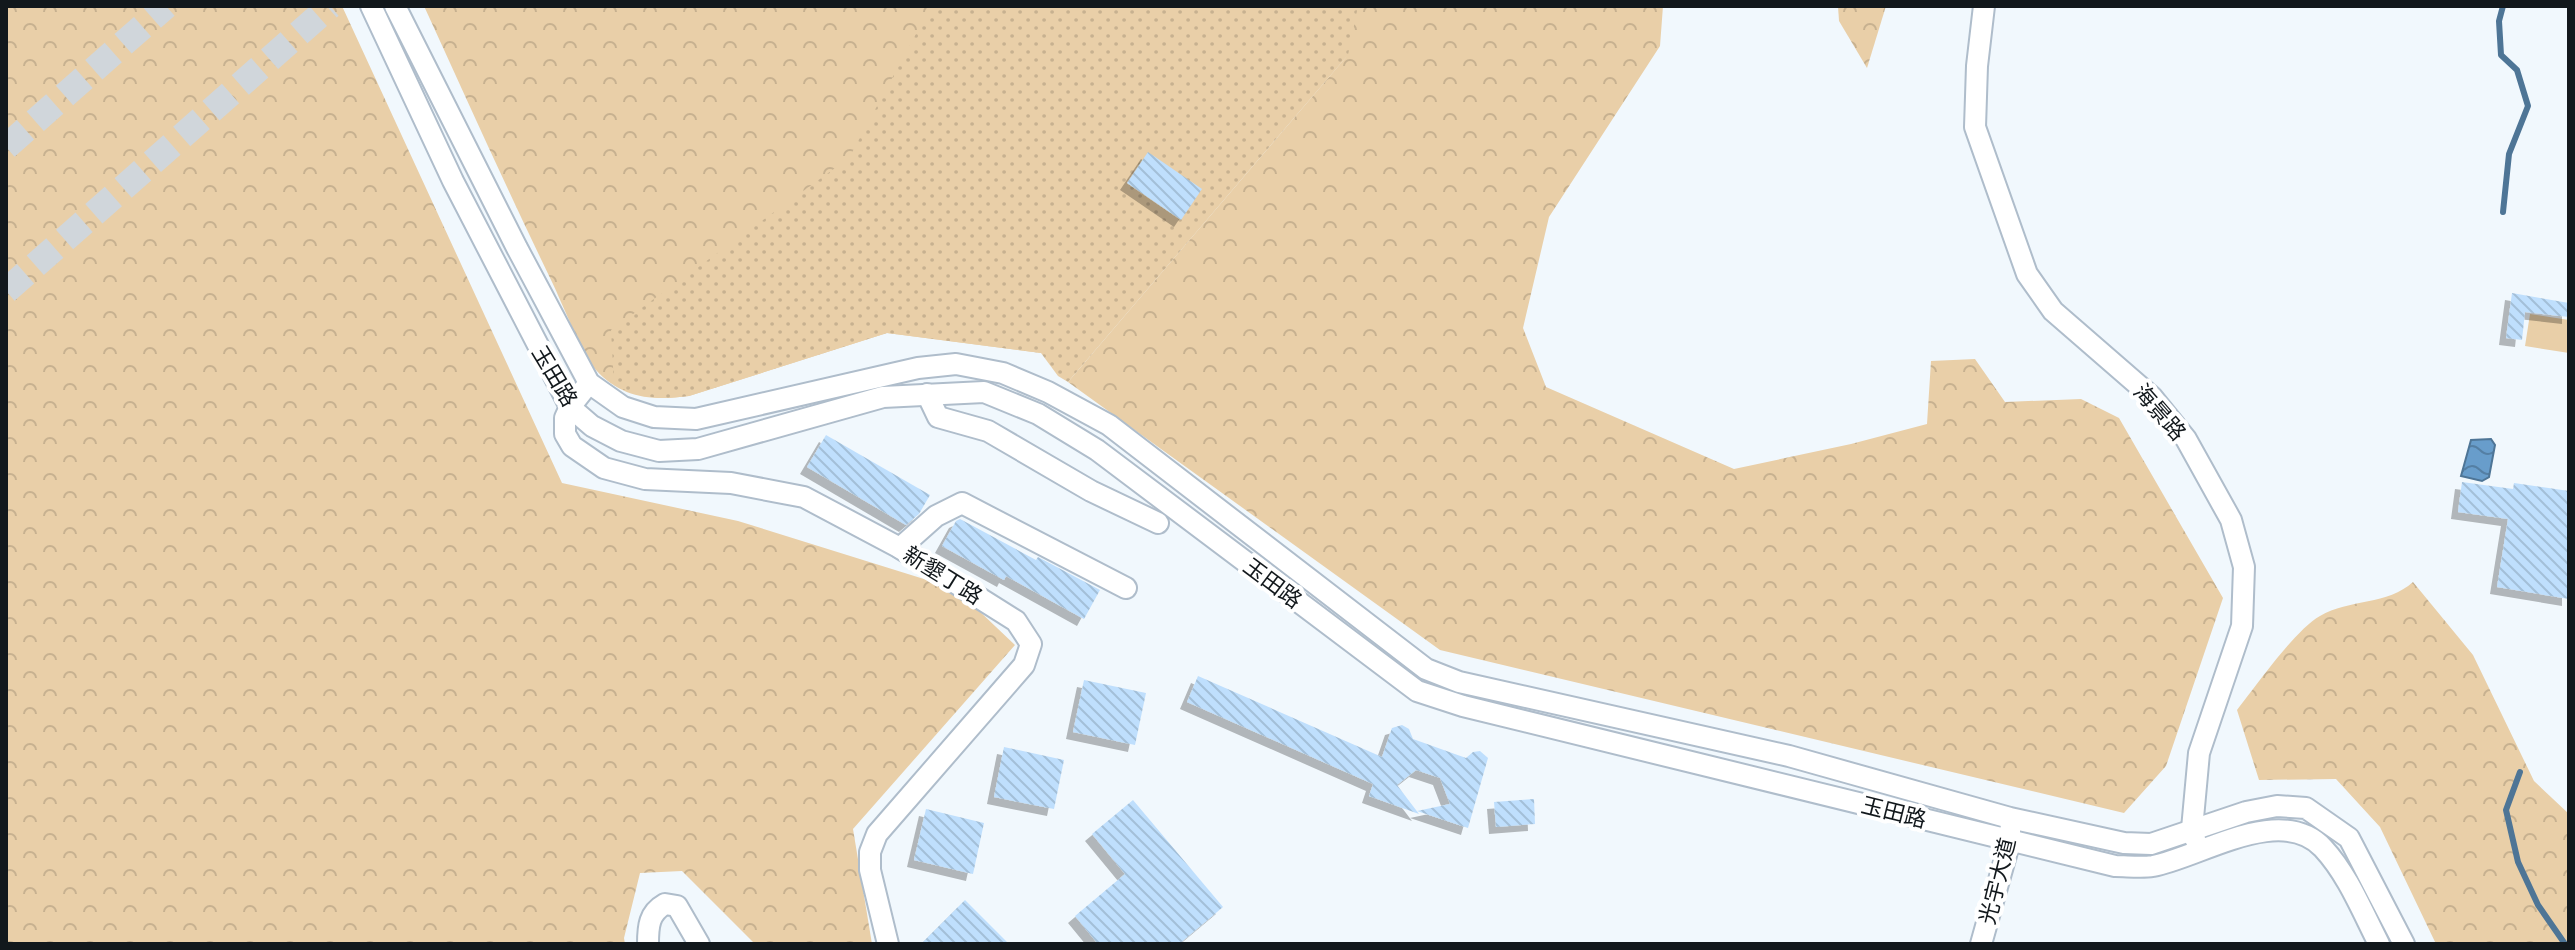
<svg xmlns="http://www.w3.org/2000/svg" width="2575" height="950" font-family="'Sofia Sans Condensed','Noto Sans TC',sans-serif">
	<style>
		.forest { fill: url(#forest-crowns) }
		.park { fill: url(#park-dots) }
		.pitch { fill: #e9cfa8 }
		.water { fill: url(#water-waves); stroke: #4e7596; stroke-width: 2 }
		.lines { fill: none; stroke-linecap: round; stroke-linejoin: round }
		.stream { stroke: #4e7596; stroke-width: 6 }
		.building { fill: url(#building-back-hatch); filter: url(#shadow) }
		.major-tunnel { stroke: #d0d6db; stroke-width: 26; stroke-dasharray: 26 13; stroke-linecap: butt }
		.minor-casing { stroke: #afbdcb; stroke-width: 24 }
		.minor { stroke: #fff; stroke-width: 20 }
		.labels { text-anchor: middle; stroke-width: 8; stroke-linejoin: round; paint-order: stroke }
		.street-label { font-size: 22px; fill: #12181c; stroke: #fff }
	</style>
	<defs>
		<pattern id="forest-crowns" width="20" height="18" patternUnits="userSpaceOnUse" patternTransform="scale(2)"><rect width="20" height="18" fill="#e9cfa8"/><path d="M2 6a3 3 0 1 1 6 0M12 15a3 3 0 1 1 6 0" fill="none" stroke="#c7b190"/></pattern>
		<pattern id="park-dots" width="8" height="8" patternUnits="userSpaceOnUse" patternTransform="scale(2)"><rect width="8" height="8" fill="#e9cfa8"/><path d="M2 2h.1M6 6h.1" fill="none" stroke="#c7b190" stroke-width="1.8" stroke-linecap="round"/></pattern>
		<pattern id="water-waves" width="16" height="10" patternUnits="userSpaceOnUse" patternTransform="scale(2)"><rect width="16" height="10" fill="#689dcb"/><path d="M0 5q4-4 8 0t8 0" fill="none" stroke="#547fa4"/></pattern>
		<pattern id="building-back-hatch" width="6" height="6" patternUnits="userSpaceOnUse" patternTransform="scale(2)"><rect width="6" height="6" fill="#bfdffd"/><path d="M-1 5l2 2M0 0l6 6M5-1l2 2" fill="none" stroke="#a3bfd8"/></pattern>
		<filter id="shadow"><feDropShadow dx="-7" dy="7" stdDeviation="0" flood-color="#0004"/></filter>
	</defs>
	<rect width="100%" height="100%" fill="#f1f8fd"/>
	<g class="forest">
		<polygon points="6,6 342,6 562,483 738,521 956,589 1015,645 853,829 872,944 755,944 682,871 640,873 624,938 625,944 6,944"/>
		<path d="M424,6h1239l-3,40 -111,171 -26,111 23,59 188,82 117,-25 76,-20 4,-63 44,-2 30,43 76,-3 38,19 104,180 -57,168 -42,47 -684,-163 -372,-268 279,-326 -306,297 -154,-20 -198,63c-36,5 -67,3 -94,-27 -13,-16 -33,-66 -43,-87 -44,-91 -86,-184 -128,-276z"/>
		<polygon points="1838,6 1886,6 1867,68 1839,21"/>
		<path d="M2413,582l60,73 61,126 35,33v130h-133l-56,-117 -44,-48 -77,1 -22,-70c19,-24 58,-80 83,-94 29,-17 68,-11 93,-34z"/>
	</g>
	<path class="park" d="M931,6h427l-10,49 -280,327 -10,-6 -17,-23 -154,-20 -198,63c-31,4 -46,2 -75,-11l-3,-55 238,-172z"/>
	<polygon class="pitch" points="2530,314 2569,320 2569,353 2525,346"/>
	<polygon class="water" points="2491,439 2495,445 2489,477 2482,481 2461,476 2471,440"/>
	<g class="lines">
		<g class="stream">
			<polyline points="2503,212 2509,154 2528,106 2517,70 2501,55 2499,21 2503,6"/>
			<polyline points="2520,772 2506,810 2518,862 2538,905 2565,944"/>
		</g>
	</g>
	<g class="building">
		<polygon points="1148,152 1202,189 1181,220 1127,183"/>
		<polygon points="2512,293 2569,303 2569,317 2525,312 2522,340 2506,338"/>
		<polygon points="826,435 930,495 919,514 906,525 807,467"/>
		<polygon points="2462,482 2513,489 2514,483 2569,491 2569,599 2497,587 2508,519 2458,512"/>
		<polygon points="960,519 1036,560 1038,557 1100,590 1084,619 1006,576 1004,580 942,546 956,521"/>
		<polygon points="1198,676 1382,757 1392,728 1402,725 1409,729 1413,739 1466,758 1473,752 1480,751 1488,758 1468,828 1417,811 1450,804 1440,778 1416,770 1397,785 1419,814 1369,796 1373,784 1187,702"/>
		<polygon points="1084,680 1146,693 1135,745 1073,732"/>
		<polygon points="1004,747 1064,760 1054,809 994,797"/>
		<polygon points="1534,799 1535,824 1496,827 1494,802"/>
		<polygon points="1133,800 1223,907 1179,944 1098,944 1075,916 1125,874 1092,834"/>
		<polygon points="926,809 984,823 973,874 914,860"/>
		<polygon points="965,900 1009,944 921,944"/>
	</g>
	<g class="lines">
		<g class="major-tunnel">
			<polyline points="6,147 166,6"/>
			<polyline points="6,291 330,6"/>
		</g>
		<g class="minor-casing">
			<g id="minor">
				<path d="M371,6l82,175 117,226 22,19 29,15 38,10 39,-2 185,-52 101,-5 54,22 59,36 320,241 46,15 652,160c12,0 26,2 38,0 47,-9 128,-63 170,-18 25,27 39,63 56,96"/>
				<polyline points="395,6 517,248 589,383 623,407 654,417 696,419 918,368 956,364 1003,373 1048,392 1109,425 1426,669 1459,682 1789,756 2010,818 2124,843 2151,844 2246,812 2277,806 2306,808 2349,838 2404,944"/>
				<polyline points="1984,6 1977,66 1975,127 2027,274 2053,311 2152,397 2186,439 2231,520 2244,567 2242,626 2199,753 2192,829 2195,839"/>
				<polyline points="589,383 570,407 565,418 565,434 572,446 604,468 645,479 731,483 804,497 900,548 1016,621 1031,644 1024,665 877,834 870,852 870,870 888,944"/>
				<polyline points="927,394 938,417 988,431 1091,491 1158,523"/>
				<polyline points="900,548 936,516 962,503 1126,588"/>
				<path d="M648,944c0,-18 1,-31 17,-40l12,2 22,38"/>
				<polyline points="1981,944 2010,841 2010,830"/>
			</g>
		</g>
		<use href="#minor" class="minor"/>
	</g>
	<g class="labels">
		<g class="street-label">
			<text transform="translate(555 376) rotate(59)" y="8">玉田路</text>
			<text transform="translate(2160 412) rotate(49)" y="8">海景路</text>
			<text transform="translate(943 575) rotate(32)" y="8">新墾丁路</text>
			<text transform="translate(1273 583) rotate(37)" y="8">玉田路</text>
			<text transform="translate(1894 812) rotate(14)" y="8">玉田路</text>
			<text transform="translate(1997 881) rotate(-76)" y="8">光宇大道</text>
		</g>
	</g>
	<rect width="2575" height="950" fill="none" stroke="#12181c" stroke-width="16"/>
</svg>
